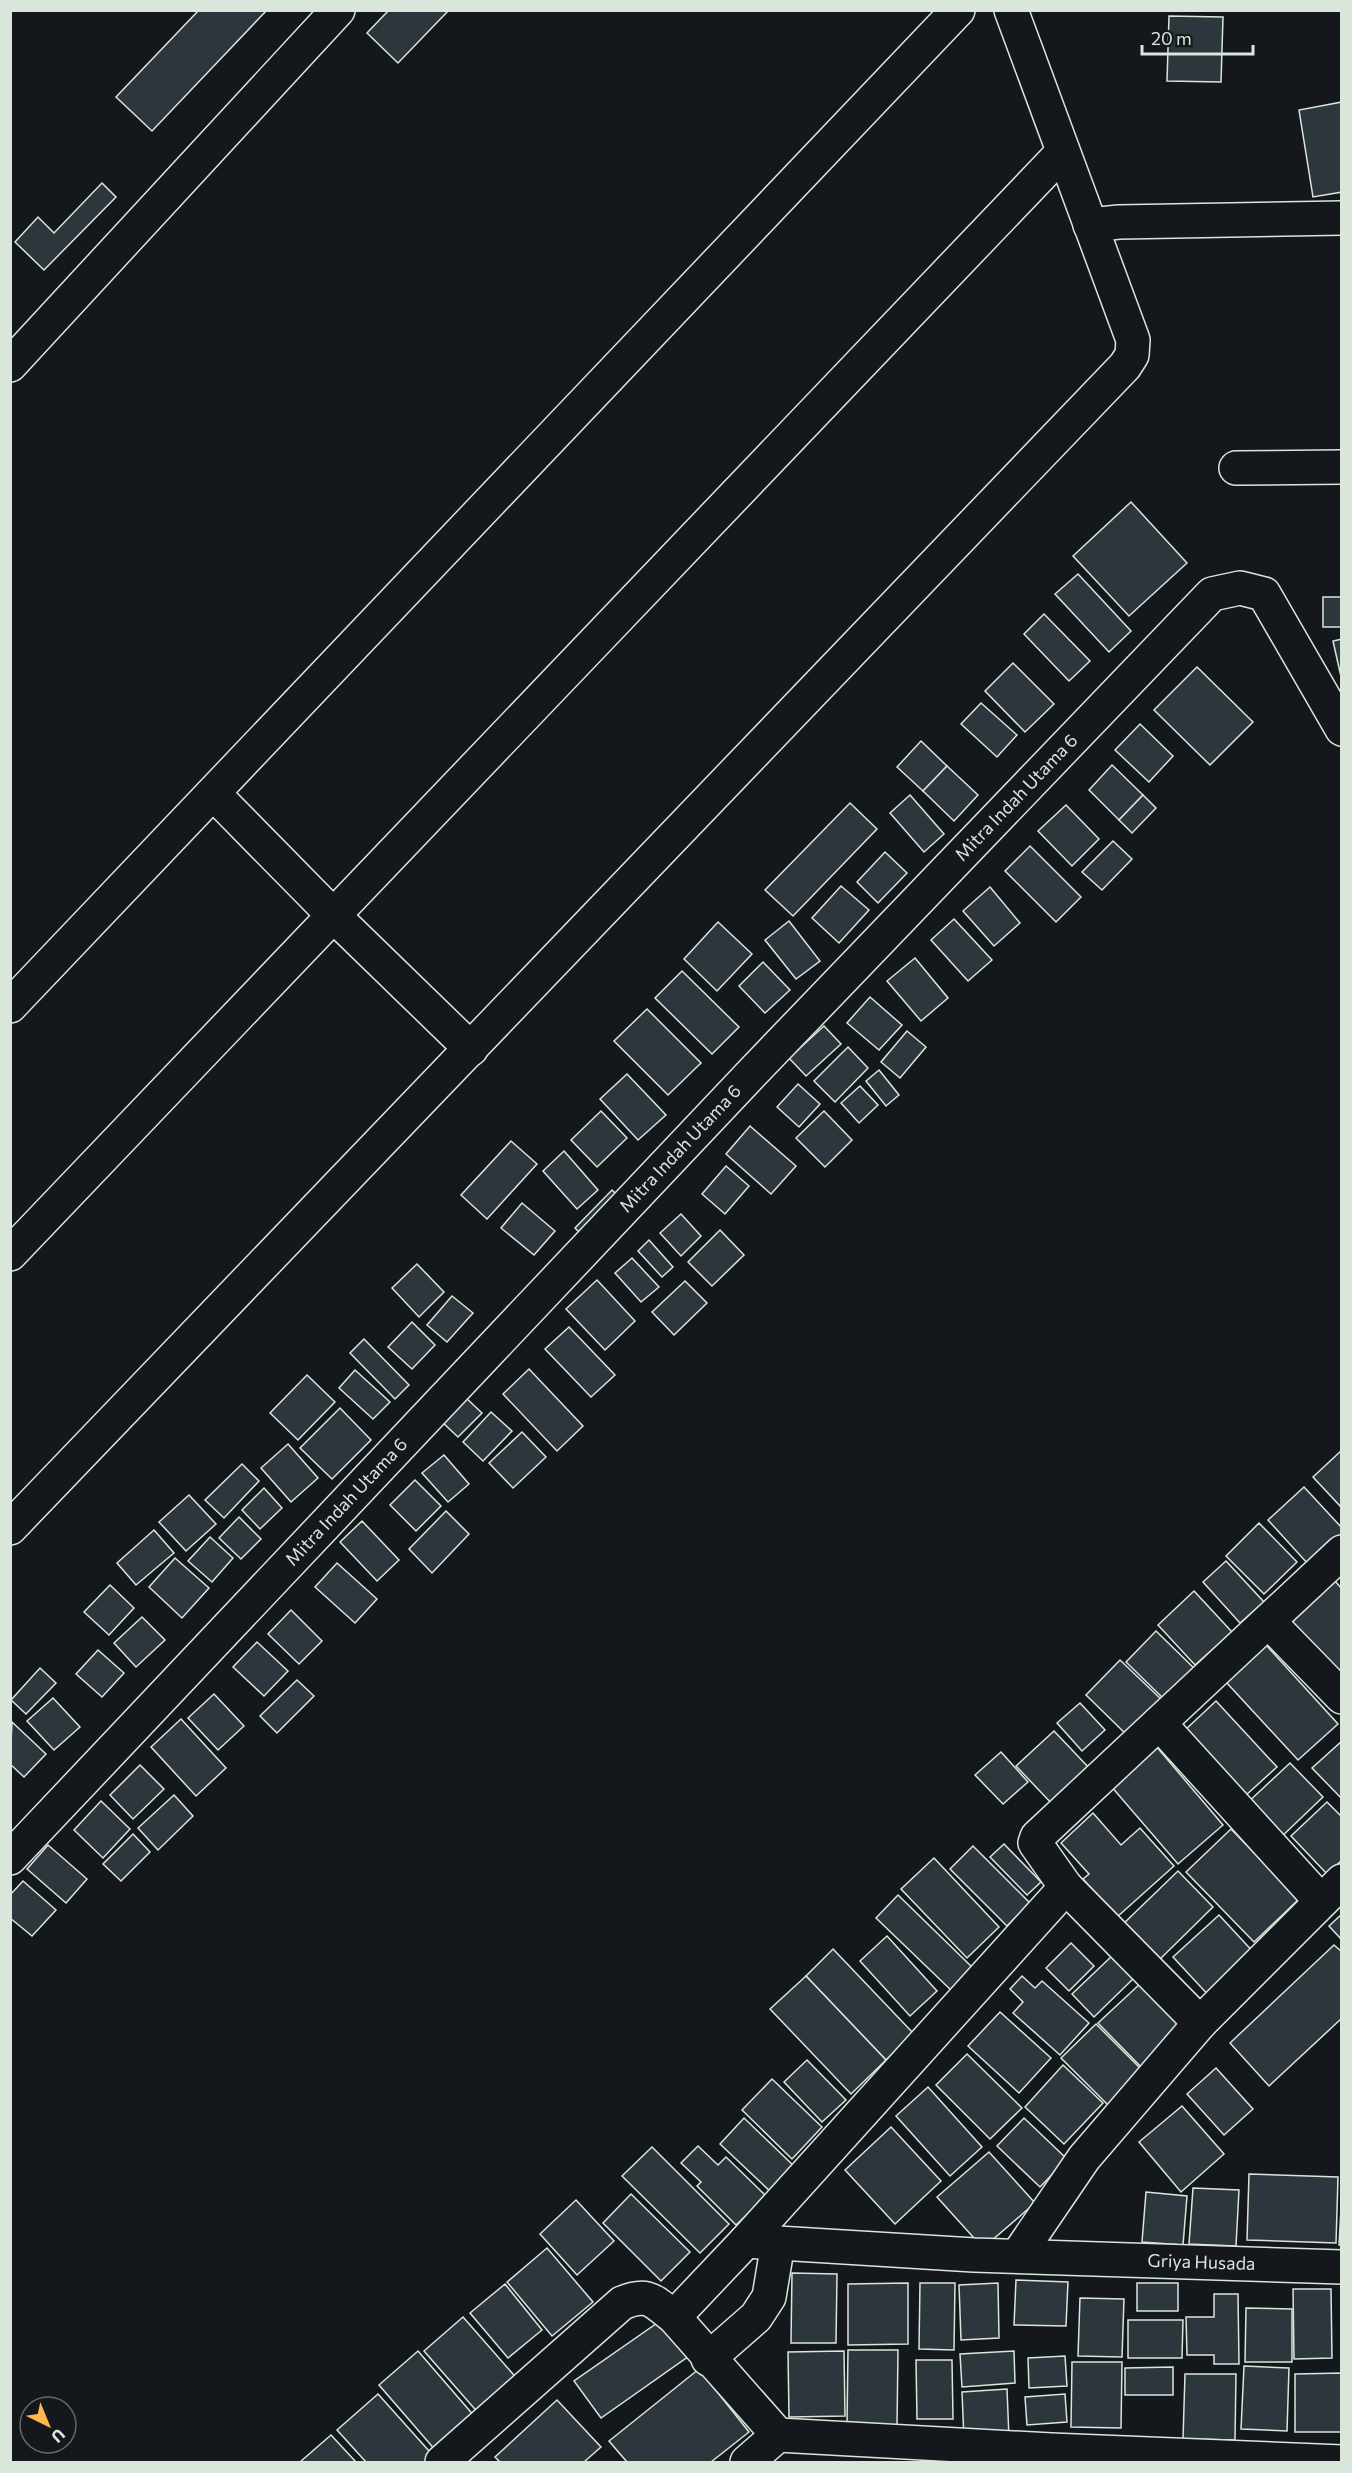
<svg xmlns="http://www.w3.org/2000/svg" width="1352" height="2473" font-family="Commissioner,sans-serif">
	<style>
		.building { fill: #2c363c; stroke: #d8e6dc; stroke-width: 1.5 }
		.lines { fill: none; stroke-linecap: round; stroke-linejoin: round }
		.street-casing { stroke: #d8e6dc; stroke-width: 36 }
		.street { stroke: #14181c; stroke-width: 33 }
		.labels { text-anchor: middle; stroke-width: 4.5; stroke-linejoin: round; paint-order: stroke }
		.street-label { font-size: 18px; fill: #d8e6dc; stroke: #14181c }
	</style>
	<rect width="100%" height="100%" fill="#14181c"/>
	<g class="building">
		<polygon points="199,10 267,10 152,131 116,97"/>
		<polygon points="389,10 449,10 398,63 367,33"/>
		<polygon points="1169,16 1223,17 1221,82 1167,81"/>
		<polygon points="1342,102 1342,192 1313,197 1299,110"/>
		<polygon points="102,183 116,197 44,270 15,242 38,217 54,233"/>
		<polygon points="1131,502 1187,563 1129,616 1073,556"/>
		<polygon points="1078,574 1131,631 1109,652 1055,594"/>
		<rect x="1323" y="597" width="19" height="30"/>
		<polygon points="1044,614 1090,661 1069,681 1024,634"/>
		<polygon points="1342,639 1342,681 1333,641"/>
		<polygon points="1013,663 1054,704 1025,732 985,691"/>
		<polygon points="1197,667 1253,722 1210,765 1154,710"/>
		<polygon points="981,703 1017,735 997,757 961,724"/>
		<polygon points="1140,724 1173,756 1149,782 1115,750"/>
		<polygon points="921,741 947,766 923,791 897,767"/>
		<polygon points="1112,765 1143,795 1119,820 1089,790"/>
		<polygon points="947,766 978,795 954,821 923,791"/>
		<polygon points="910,795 944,834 924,852 890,813"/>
		<polygon points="1143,795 1156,808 1132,833 1119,820"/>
		<polygon points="850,803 877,829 793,916 765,890"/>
		<polygon points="1066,805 1099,839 1072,866 1038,831"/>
		<polygon points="1113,841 1132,859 1102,890 1082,872"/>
		<polygon points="1030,846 1081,897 1056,922 1005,871"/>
		<polygon points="885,852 907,873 878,903 857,882"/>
		<polygon points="841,886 869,910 839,943 812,918"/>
		<polygon points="990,887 1020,923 994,946 963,911"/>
		<polygon points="954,919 992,960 968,981 931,940"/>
		<polygon points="789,921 820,961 796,979 765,940"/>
		<polygon points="718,922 752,954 717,991 684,959"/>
		<polygon points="915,958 948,998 921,1021 887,981"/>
		<polygon points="763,962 790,990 765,1013 739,986"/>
		<polygon points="682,971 739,1027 712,1054 655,998"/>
		<polygon points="870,997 902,1025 879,1050 847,1023"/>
		<polygon points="647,1009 701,1063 668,1095 614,1041"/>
		<polygon points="824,1026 841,1044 806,1076 789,1058"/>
		<polygon points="907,1031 926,1047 900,1078 881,1062"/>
		<polygon points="848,1047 868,1068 835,1102 814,1081"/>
		<polygon points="879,1070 899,1095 886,1106 866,1081"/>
		<polygon points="627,1074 666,1115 638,1140 600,1099"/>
		<polygon points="798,1084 820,1104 799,1127 777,1107"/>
		<polygon points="860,1086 878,1105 859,1123 841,1103"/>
		<polygon points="601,1111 627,1138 597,1167 571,1140"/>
		<polygon points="824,1111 852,1140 825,1167 796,1138"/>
		<polygon points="750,1126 796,1166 771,1194 726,1154"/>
		<polygon points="511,1141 537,1164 487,1219 461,1195"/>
		<polygon points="564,1151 598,1190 577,1209 543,1171"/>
		<polygon points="726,1166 749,1186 725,1214 702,1194"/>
		<polygon points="612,1190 623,1201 586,1239 575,1228"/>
		<polygon points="522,1203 555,1231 534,1255 501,1228"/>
		<polygon points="681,1214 701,1236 681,1256 660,1233"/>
		<polygon points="720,1230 744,1255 712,1286 688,1262"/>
		<polygon points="649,1240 673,1267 662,1277 638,1251"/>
		<polygon points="632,1258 659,1287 641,1302 615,1273"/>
		<polygon points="417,1264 444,1292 419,1317 392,1288"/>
		<polygon points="597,1280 635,1321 605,1350 566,1309"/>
		<polygon points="685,1281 707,1303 674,1335 652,1312"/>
		<polygon points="452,1296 473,1313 447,1342 427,1325"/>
		<polygon points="412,1322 435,1345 412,1369 388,1347"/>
		<polygon points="569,1327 615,1375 591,1397 545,1349"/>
		<polygon points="364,1339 409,1385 395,1399 350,1353"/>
		<polygon points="529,1369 583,1426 557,1451 503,1394"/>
		<polygon points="355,1370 390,1402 373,1419 339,1388"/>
		<polygon points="307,1375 335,1402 298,1440 270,1413"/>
		<polygon points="465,1397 482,1413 458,1437 441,1421"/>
		<polygon points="340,1408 371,1440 332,1479 300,1448"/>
		<polygon points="491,1412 512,1431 483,1461 463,1442"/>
		<polygon points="522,1432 546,1457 513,1488 489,1463"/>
		<polygon points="288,1444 318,1478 291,1502 261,1468"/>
		<polygon points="1342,1450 1342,1508 1313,1477"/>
		<polygon points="444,1455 469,1484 448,1502 422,1473"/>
		<polygon points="242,1464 259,1481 224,1518 205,1500"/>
		<polygon points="415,1480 441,1506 416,1531 390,1505"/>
		<polygon points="1304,1487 1342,1528 1342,1534 1308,1564 1268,1520"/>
		<polygon points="264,1488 282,1508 260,1529 242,1510"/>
		<polygon points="189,1495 216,1524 186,1551 159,1522"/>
		<polygon points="446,1511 469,1534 432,1573 409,1549"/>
		<polygon points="239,1517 261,1539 241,1559 219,1538"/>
		<polygon points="362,1521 399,1560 377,1581 340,1542"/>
		<polygon points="1259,1523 1297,1562 1264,1594 1226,1556"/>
		<polygon points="154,1530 174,1553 136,1585 117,1563"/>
		<polygon points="210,1537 233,1558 212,1582 188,1561"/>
		<polygon points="175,1558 209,1588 182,1618 149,1587"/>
		<polygon points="1226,1561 1264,1602 1240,1623 1203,1582"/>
		<polygon points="337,1563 377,1599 355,1623 315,1587"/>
		<polygon points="1335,1581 1342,1589 1342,1677 1290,1623"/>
		<polygon points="110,1585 134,1608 109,1635 84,1612"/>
		<polygon points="1194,1591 1232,1632 1195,1665 1158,1625"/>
		<polygon points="291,1610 322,1641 299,1664 268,1634"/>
		<polygon points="142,1617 165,1640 136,1667 114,1643"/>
		<polygon points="1156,1631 1197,1671 1167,1702 1126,1662"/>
		<polygon points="257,1642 288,1671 264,1696 233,1667"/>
		<polygon points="1266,1645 1338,1724 1298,1760 1226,1682"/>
		<polygon points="98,1650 124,1673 102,1697 76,1674"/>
		<polygon points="1120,1660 1163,1701 1129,1737 1086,1695"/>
		<polygon points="40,1668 56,1683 26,1714 11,1700"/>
		<polygon points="297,1680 314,1696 277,1733 260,1716"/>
		<polygon points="214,1694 244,1726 218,1750 188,1718"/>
		<polygon points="53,1698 80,1727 54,1750 27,1721"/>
		<polygon points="1216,1701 1277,1767 1245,1796 1184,1731"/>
		<polygon points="1080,1703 1105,1730 1082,1751 1057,1723"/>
		<polygon points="181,1719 226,1768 196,1796 151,1747"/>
		<polygon points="12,1722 46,1754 24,1777 10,1764"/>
		<polygon points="1054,1731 1092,1771 1055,1807 1016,1766"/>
		<polygon points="1150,1739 1223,1825 1178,1864 1104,1778"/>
		<polygon points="1342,1741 1342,1799 1312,1768"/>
		<polygon points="1001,1752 1028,1782 1003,1804 975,1775"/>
		<polygon points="1290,1763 1323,1797 1277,1841 1244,1806"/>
		<polygon points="140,1765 164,1789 133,1819 110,1795"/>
		<polygon points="174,1795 193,1816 158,1850 138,1828"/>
		<polygon points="101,1801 130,1829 103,1858 74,1830"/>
		<polygon points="1327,1802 1342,1817 1342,1860 1327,1874 1291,1836"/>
		<polygon points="1093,1813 1121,1845 1140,1828 1174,1866 1117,1917 1083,1879 1089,1874 1061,1843"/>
		<polygon points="1231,1829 1299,1899 1254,1942 1186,1872"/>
		<polygon points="133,1834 150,1852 121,1881 103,1864"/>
		<polygon points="1004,1844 1041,1882 1027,1895 990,1857"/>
		<polygon points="48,1845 87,1879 66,1903 27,1869"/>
		<polygon points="973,1846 1030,1903 1007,1926 950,1869"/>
		<polygon points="934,1858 999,1927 967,1958 901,1889"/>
		<polygon points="1178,1871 1213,1907 1155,1964 1120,1927"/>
		<polygon points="23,1881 56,1910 32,1936 10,1918 10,1895"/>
		<polygon points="898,1895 975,1970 953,1992 876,1918"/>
		<polygon points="1342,1914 1342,1940 1329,1926"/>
		<polygon points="1219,1915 1257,1956 1212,1999 1173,1957"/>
		<polygon points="887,1936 937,1991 910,2016 860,1961"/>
		<polygon points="1071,1943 1094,1966 1069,1991 1046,1968"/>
		<polygon points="1334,1945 1342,1952 1342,2018 1269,2086 1230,2043"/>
		<polygon points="833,1949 914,2034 886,2060 806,1976"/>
		<polygon points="1114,1954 1135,1977 1094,2017 1072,1994"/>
		<polygon points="806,1976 886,2060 851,2094 770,2009"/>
		<polygon points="1022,1976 1035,1988 1042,1981 1089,2023 1060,2055 1013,2013 1023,2002 1010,1989"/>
		<polygon points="1142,1982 1189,2032 1146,2072 1098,2023"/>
		<polygon points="1000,2012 1051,2058 1019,2093 968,2046"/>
		<polygon points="1096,2024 1142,2070 1108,2105 1061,2058"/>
		<polygon points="967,2054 1022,2108 990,2139 936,2085"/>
		<polygon points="807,2060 846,2100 822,2122 784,2082"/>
		<polygon points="1063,2065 1103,2103 1064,2144 1025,2107"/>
		<polygon points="1216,2068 1253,2109 1224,2135 1187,2094"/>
		<polygon points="772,2079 822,2127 792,2159 742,2110"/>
		<polygon points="928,2087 982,2147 950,2176 896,2116"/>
		<polygon points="1182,2106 1224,2154 1181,2192 1139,2142"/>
		<polygon points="744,2118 797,2169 773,2194 720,2144"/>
		<polygon points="1024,2118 1067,2159 1040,2187 997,2146"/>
		<polygon points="891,2127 941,2181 895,2224 845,2170"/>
		<polygon points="698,2146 718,2165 726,2157 766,2196 736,2225 697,2186 701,2182 681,2163"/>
		<polygon points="652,2147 729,2224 700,2253 622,2176"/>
		<polygon points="989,2152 1035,2203 983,2248 937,2197"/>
		<polygon points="1249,2174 1338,2177 1336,2243 1247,2240"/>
		<polygon points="1193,2188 1239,2190 1236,2246 1189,2244"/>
		<polygon points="1342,2190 1342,2245 1339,2245"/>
		<polygon points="1146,2192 1187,2196 1183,2245 1142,2242"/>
		<polygon points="631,2194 690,2252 661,2281 603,2223"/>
		<polygon points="576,2200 614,2241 577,2275 540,2234"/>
		<polygon points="547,2248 593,2302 552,2336 507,2282"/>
		<polygon points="792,2273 837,2274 836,2343 791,2343"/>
		<polygon points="1016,2280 1068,2282 1066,2326 1014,2325"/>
		<polygon points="908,2283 908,2344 848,2345 848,2284"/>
		<polygon points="920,2283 955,2283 954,2350 919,2349"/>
		<polygon points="998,2283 999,2338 961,2340 959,2285"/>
		<rect x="1137" y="2283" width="41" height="28"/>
		<polygon points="505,2284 542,2330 508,2358 470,2313"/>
		<polygon points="1293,2289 1331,2289 1332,2358 1294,2359"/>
		<polygon points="1214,2294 1238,2294 1239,2364 1214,2364 1214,2355 1187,2355 1186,2317 1214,2317"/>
		<polygon points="1080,2298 1124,2299 1122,2357 1078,2356"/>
		<polygon points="1246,2308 1292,2309 1292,2362 1245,2362"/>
		<polygon points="463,2317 519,2381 480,2415 424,2351"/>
		<polygon points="663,2319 689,2356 601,2418 574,2381"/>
		<polygon points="1128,2320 1183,2320 1182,2358 1128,2358"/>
		<polygon points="848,2350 898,2350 897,2426 847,2425"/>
		<polygon points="418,2351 482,2425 443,2459 379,2385"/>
		<polygon points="844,2351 845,2416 789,2417 788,2352"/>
		<polygon points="1014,2351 1015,2383 962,2387 960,2354"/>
		<polygon points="1065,2356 1067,2386 1029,2388 1028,2358"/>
		<polygon points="916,2360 952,2360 953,2419 917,2419"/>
		<polygon points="1072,2362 1122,2362 1121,2428 1071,2427"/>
		<polygon points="1244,2366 1289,2368 1287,2431 1241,2429"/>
		<polygon points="1173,2367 1173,2395 1125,2395 1125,2368"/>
		<polygon points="699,2369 749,2432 711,2462 627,2462 609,2441"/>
		<polygon points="1342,2373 1342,2432 1295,2432 1295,2374"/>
		<polygon points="1185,2374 1236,2374 1235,2440 1183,2439"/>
		<polygon points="1007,2389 1009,2438 964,2440 962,2392"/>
		<polygon points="378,2394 438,2461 437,2462 366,2462 337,2430"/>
		<polygon points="1065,2394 1067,2422 1027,2425 1025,2397"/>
		<polygon points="557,2400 601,2447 584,2462 500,2462 495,2457"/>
		<polygon points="331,2435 356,2462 300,2462"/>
	</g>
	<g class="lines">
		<g class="street-casing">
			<g id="street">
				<polyline points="1090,225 1119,222 1342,218"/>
				<polyline points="10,365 338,10"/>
				<polyline points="1236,468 1342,467"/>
				<polyline points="213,793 334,916 471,1049"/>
				<polyline points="10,1006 958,10"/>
				<polyline points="10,1254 1062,153"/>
				<polyline points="10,1528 1125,366 1132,355 1133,340 1011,10"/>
				<polyline points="1269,1622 1342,1697"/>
				<polyline points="1159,1723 1321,1901"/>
				<path id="s1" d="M10,1858l742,-785 460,-479 28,-6 24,6 78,135"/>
				<polyline points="1066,1887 1200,2023"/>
				<path id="s2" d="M746,2241l228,14 368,12"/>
				<polyline points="1018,2255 1084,2158 1200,2023 1342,1881"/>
				<polyline points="674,2317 778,2435 1051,2450 1342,2462"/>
				<polyline points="708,2359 756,2317 769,2297 778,2243"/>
				<path d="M442,2462l180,-159c26,-11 31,-2 52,14l72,-76 320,-354 -31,-44 2,-6 305,-285"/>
				<polyline points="747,2462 778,2435"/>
			</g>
		</g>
		<use href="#street" class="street"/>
	</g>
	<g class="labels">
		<g class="street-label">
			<text dy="6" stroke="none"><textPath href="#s1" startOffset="1462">Mitra Indah Utama 6</textPath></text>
			<text dy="6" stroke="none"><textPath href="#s1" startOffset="976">Mitra Indah Utama 6</textPath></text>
			<text dy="6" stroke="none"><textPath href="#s1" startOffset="490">Mitra Indah Utama 6</textPath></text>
			<text dy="6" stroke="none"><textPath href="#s2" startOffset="456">Griya Husada</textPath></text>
		</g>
	</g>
	<rect width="1352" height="2473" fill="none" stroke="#d8e6dc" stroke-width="24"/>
	<g transform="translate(48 2425) rotate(137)"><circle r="28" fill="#14181c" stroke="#626a69" stroke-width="1.5"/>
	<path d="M0-4.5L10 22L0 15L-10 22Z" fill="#ffb74d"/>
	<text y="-9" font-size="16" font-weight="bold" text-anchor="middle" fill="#d8e6dc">U</text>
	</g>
	<path d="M1142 45v9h111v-9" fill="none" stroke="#d8e6dc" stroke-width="3"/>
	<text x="1151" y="45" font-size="18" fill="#d8e6dc" stroke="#14181c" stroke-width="4.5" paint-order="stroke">20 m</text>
</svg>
